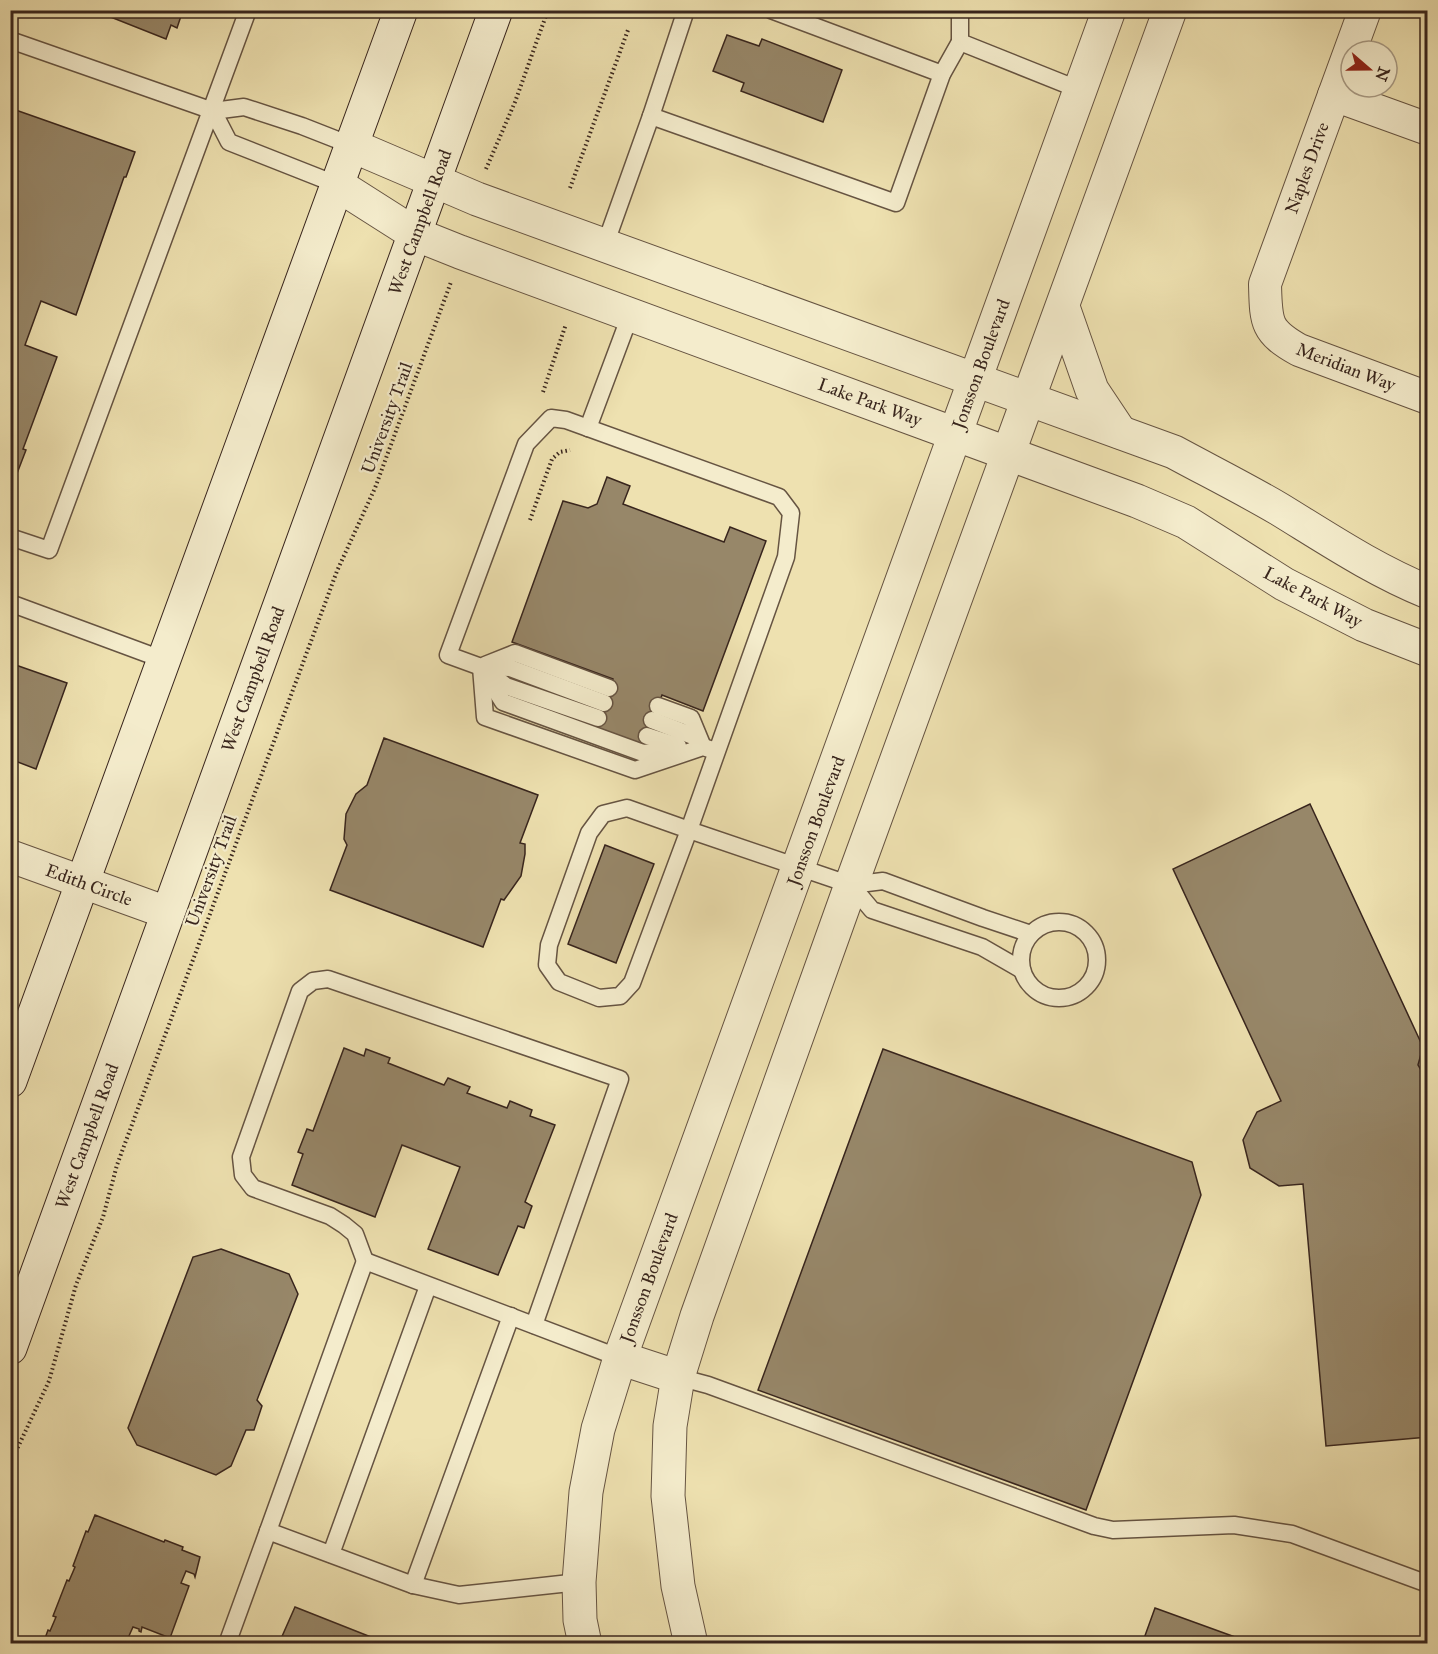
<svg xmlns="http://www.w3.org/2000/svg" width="1438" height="1654" font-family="'IM FELL Great Primer',serif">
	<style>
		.building { fill: #978769; stroke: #38251d; stroke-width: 1.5 }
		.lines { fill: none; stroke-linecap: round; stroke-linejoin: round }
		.service-casing { stroke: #665442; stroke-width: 19 }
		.minor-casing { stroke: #665442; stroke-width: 34 }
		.tertiary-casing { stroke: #665442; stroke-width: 35 }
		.secondary-casing { stroke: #38251d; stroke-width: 35 }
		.path { stroke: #38251d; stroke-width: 4; stroke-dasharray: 1.5 3; stroke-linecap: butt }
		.service { stroke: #f4eccc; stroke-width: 16 }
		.minor { stroke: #f4eccc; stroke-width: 32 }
		.tertiary { stroke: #f4eccc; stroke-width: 33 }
		.secondary { stroke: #f4eccc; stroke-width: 33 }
		.labels { text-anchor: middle; stroke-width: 4.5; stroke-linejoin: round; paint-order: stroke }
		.street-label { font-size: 18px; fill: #38251d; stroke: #f4eccc }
	</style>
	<rect width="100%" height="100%" fill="#eee1b0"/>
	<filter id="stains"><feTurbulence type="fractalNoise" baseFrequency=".00333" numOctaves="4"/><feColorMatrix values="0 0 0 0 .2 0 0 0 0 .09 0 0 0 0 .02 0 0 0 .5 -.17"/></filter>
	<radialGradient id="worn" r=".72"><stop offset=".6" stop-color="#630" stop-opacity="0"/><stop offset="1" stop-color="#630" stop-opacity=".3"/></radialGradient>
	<g class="building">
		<polygon points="93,10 183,10 177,28 171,25 166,39"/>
		<polygon points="727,35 759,46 762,39 842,70 823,122 741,91 744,83 713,71"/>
		<polygon points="10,108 135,152 126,177 124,177 76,315 41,301 25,345 57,357 23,449 26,450 16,476 10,474"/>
		<polygon points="607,477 630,486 623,504 724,542 730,527 766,541 703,711 662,695 641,751 593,733 613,679 512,642 563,501 588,508 597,504"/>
		<polygon points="10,663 67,683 36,769 10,759"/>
		<polygon points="384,738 538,795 520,843 525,844 525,854 521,876 504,900 501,899 483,947 330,890 347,845 344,839 346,814 356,794 367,785"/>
		<polygon points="1310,804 1423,1047 1418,1065 1428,1082 1428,1437 1326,1446 1303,1184 1279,1186 1250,1168 1243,1140 1257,1112 1281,1101 1173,869"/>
		<polygon points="605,845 654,864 616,963 568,944"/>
		<polygon points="344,1048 364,1056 366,1049 390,1058 388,1063 444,1085 448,1078 470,1087 467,1093 507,1108 510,1101 532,1110 530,1116 555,1125 525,1202 532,1206 524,1228 518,1226 498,1275 428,1249 460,1167 402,1145 375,1217 292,1185 303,1154 298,1152 307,1129 313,1131"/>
		<polygon points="883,1049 1192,1162 1201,1195 1086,1510 758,1390"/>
		<polygon points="221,1249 289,1274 298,1294 257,1400 262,1406 254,1430 246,1430 231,1466 216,1475 137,1445 128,1428 193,1257"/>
		<polygon points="95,1515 164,1542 165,1540 183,1547 182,1550 200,1557 195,1577 194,1574 186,1571 181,1583 189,1586 170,1638 142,1627 141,1632 139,1631 139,1629 133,1627 128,1638 135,1641 135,1638 138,1639 136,1644 90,1644 80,1640 79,1644 43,1644 48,1630 50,1631 56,1617 53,1616 67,1580 69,1581 75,1567 73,1566 86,1531 88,1532"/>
		<polygon points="295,1607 376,1639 377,1637 380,1638 378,1644 286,1644 280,1641"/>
		<polygon points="1155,1608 1235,1637 1232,1644 1142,1644"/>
	</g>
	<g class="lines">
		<g class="service-casing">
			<g id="service">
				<polyline points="771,10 942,74"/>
				<polyline points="960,10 960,42 1080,90"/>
				<polyline points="10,40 213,111 244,107 302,126 353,146"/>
				<polyline points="213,111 229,142 338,185"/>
				<polyline points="651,116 686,10"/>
				<polyline points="605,245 651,116 896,203 942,74 960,42"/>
				<polyline points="588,428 631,313"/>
				<polyline points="10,537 49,550 248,10"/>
				<polyline points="10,603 164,660"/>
				<polyline points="485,665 515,653 609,688"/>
				<polyline points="481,667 485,717 635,770 703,747 716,751"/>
				<polyline points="483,670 503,702 643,753 674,750"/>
				<polyline points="489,673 506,686 598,718"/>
				<polyline points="604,703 510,668 481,667 448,655 526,444 551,418 566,420 779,497 791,513 786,557 689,830 851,885 883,881 983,918 1031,934"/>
				<polyline points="658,706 691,718 703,747"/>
				<polyline points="652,720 693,736 701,744"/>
				<polyline points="647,736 678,746"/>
				<polygon points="627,808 689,830 632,983 620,996 599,998 559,982 547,965 549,945 589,833 603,814"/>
				<polyline points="851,885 872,910 982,947 1022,970"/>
				<circle cx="1059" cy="960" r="38"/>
				<polyline points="365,1261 355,1234 344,1225 330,1216 253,1188 243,1175 241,1157 300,991 313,981 328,979 620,1079 534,1325"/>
				<polyline points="678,1377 708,1385 1094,1526 1113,1530 1234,1525 1292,1534 1428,1584"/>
				<polyline points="268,1531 365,1261 620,1358"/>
				<polyline points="331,1554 428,1286"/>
				<polyline points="413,1585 511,1316"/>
				<polyline points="227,1644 268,1531 413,1585 459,1595 579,1582"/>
			</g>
		</g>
		<g class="minor-casing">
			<g id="minor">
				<path d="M1365,10l-100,274c1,38 0,47 34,66l129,48"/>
				<polyline points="1334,95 1428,129"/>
				<polyline points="10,856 168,913"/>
			</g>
		</g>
		<g class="tertiary-casing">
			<g id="tertiary">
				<path d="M353,146l124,53 697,253c35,19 71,37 105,57 49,30 95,61 149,83"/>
				<polyline points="338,185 415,234 460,252 1137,501 1186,522 1284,584 1364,625 1428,650"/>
				<polyline points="1063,307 1092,390 1120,432"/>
				<polyline points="620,1358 678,1377"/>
				<polyline points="585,1644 580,1620 579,1582 586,1492 598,1429 620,1358 1109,10"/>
				<polyline points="691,1644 678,1586 668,1496 670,1426 678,1377 697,1316 851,885 1170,10"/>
			</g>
		</g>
		<g class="secondary-casing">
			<g id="secondary">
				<polyline points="10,1081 401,10"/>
				<polyline points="10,1348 496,10"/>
			</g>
		</g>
		<g class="path">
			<polyline points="486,169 515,102 548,10"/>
			<polyline points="570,188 628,30"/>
			<polyline points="543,392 566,324"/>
			<polyline points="530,520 552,459 560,452 570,450"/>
			<polyline points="10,1464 49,1381 76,1285 103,1217 117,1165 337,571 375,488 451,282"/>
		</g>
		<use href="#service" class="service"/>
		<use href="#minor" class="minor"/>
		<use href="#tertiary" class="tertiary"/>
		<use href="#secondary" class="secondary"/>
	</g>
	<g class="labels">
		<g class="street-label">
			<text transform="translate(1307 168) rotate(-70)" y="6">Naples Drive</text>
			<text transform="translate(420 222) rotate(-70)" y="6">West Campbell Road</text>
			<text transform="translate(981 364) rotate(-70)" y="6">Jonsson Boulevard</text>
			<text transform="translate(1346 367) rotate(21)" y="6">Meridian Way</text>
			<text transform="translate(870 402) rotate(20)" y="6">Lake Park Way</text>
			<text transform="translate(387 418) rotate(-70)" y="6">University Trail</text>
			<text transform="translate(1313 597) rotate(28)" y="6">Lake Park Way</text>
			<text transform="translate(253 679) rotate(-70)" y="6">West Campbell Road</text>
			<text transform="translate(816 821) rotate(-70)" y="6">Jonsson Boulevard</text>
			<text transform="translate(211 871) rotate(-70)" y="6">University Trail</text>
			<text transform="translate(89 885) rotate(20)" y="6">Edith Circle</text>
			<text transform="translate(87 1136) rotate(-70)" y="6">West Campbell Road</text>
			<text transform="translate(649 1278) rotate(-70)" y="6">Jonsson Boulevard</text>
		</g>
	</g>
	<rect width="1438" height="1654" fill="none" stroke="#eee1b0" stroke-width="36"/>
	<rect x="12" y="12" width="1414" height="1630" fill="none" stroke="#38251d" stroke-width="3"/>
	<rect x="18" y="18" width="1402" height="1618" fill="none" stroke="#38251d" stroke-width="1.5"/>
	<g transform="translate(1369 69) rotate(110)"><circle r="28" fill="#f4eccc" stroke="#a99c86" stroke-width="1.5"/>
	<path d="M0-4.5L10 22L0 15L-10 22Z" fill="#8f2418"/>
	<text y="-9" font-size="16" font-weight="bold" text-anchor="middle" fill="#38251d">N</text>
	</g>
	<rect width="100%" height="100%" filter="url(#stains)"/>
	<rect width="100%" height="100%" fill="url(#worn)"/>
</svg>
